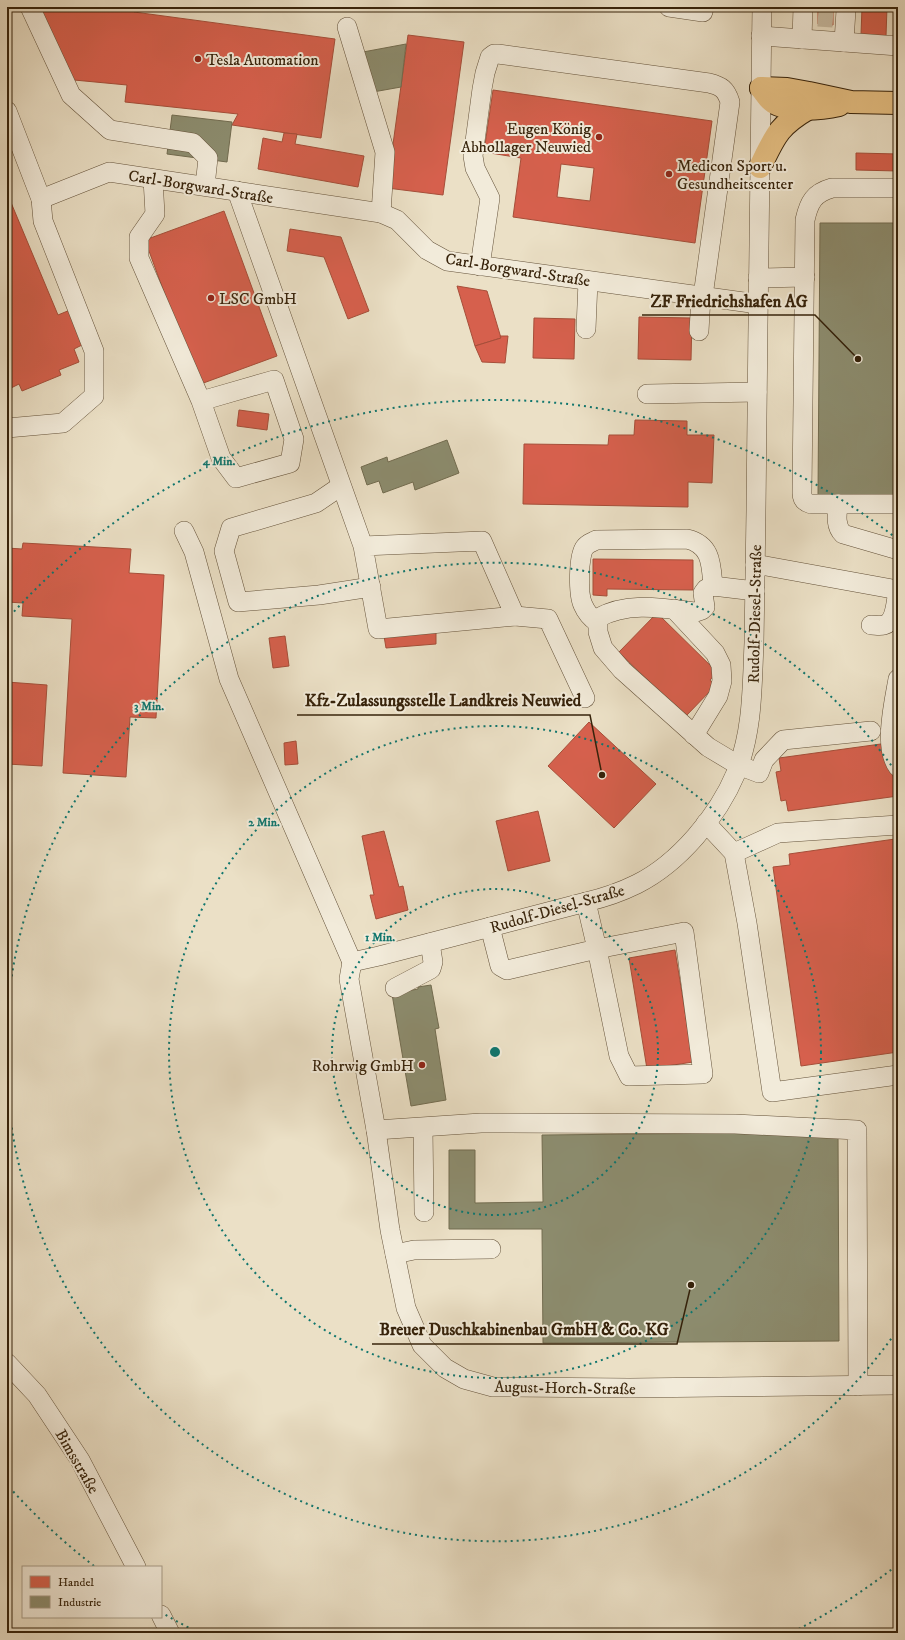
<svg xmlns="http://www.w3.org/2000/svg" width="905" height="1640" font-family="'IM FELL DW Pica',serif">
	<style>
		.shops { fill: #d6604d; stroke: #a64e39; fill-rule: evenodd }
		.industry { fill: #8c8c6e; stroke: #726c50 }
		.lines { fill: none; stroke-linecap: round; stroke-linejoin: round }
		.minor-tunnel { stroke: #c7baa1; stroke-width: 19; stroke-dasharray: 19 10; stroke-linecap: butt }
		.minor-casing { stroke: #64523a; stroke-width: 20 }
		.highway-casing { stroke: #37230b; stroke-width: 24 }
		.minor { stroke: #f2ebda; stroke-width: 19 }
		.highway { stroke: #e6c083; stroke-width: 22 }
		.ring { fill: none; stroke: #0f766e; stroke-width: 2; stroke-dasharray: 2 4 }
		.poi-dot { fill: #8f2418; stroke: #f2ebda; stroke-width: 1.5 }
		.labels { text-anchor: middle; stroke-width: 4; stroke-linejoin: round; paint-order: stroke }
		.poi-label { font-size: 16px; fill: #37230b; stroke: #f2ebda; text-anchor: start }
		.street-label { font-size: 16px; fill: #37230b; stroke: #f2ebda }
		.centre { fill: #0f766e; stroke: #f2ebda; stroke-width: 2 }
		.ring-label { font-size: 12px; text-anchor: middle; font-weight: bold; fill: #0f766e; stroke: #f2ebda; stroke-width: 4; stroke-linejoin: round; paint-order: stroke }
		.leader { fill: none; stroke: #37230b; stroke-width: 1.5 }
		.callout-dot { fill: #37230b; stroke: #f2ebda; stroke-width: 1.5 }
		.callout-label { font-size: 17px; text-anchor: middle; font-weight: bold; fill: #37230b; stroke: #f2ebda; stroke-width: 4; stroke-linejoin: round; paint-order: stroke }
	</style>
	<rect width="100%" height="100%" fill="#ebe0c6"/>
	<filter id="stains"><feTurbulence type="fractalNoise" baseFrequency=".005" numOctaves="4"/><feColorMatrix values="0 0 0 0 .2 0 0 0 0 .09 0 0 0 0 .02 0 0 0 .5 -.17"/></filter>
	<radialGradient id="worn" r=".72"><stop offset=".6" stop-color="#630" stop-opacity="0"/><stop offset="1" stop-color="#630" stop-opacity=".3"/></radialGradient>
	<g class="shops">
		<polygon points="36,7 135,7 134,12 335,39 321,138 232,125 238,114 125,102 127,85 74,80"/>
		<polygon points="818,7 833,7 833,25 818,24"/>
		<polygon points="833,7 862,7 862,11 833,9"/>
		<polygon points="862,7 887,7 886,36 861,35"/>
		<polygon points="408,35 464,42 443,195 387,188"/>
		<path d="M493,90l219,31 -17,122 -182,-26 8,-59 -37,-6zM561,164l33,4 -4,33 -33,-4z"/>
		<polygon points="284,133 297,134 295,144 364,156 358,187 258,169 263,138 282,142"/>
		<polygon points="856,153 898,154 898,171 856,170"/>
		<polygon points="7,193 58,315 70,310 84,344 74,349 79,362 59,370 61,375 22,391 19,384 7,390"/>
		<polygon points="224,211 277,356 198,385 145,240"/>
		<polygon points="290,229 341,237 369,311 348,319 324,257 287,251"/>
		<polygon points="457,286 487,291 501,338 475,346"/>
		<polygon points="639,317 692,318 691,360 638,359"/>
		<polygon points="534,318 575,319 574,359 533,358"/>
		<polygon points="500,336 508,336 505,363 482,362 475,346 501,338"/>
		<polygon points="239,410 269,414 267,430 237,426"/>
		<polygon points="635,420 687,421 687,435 714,435 712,483 688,482 688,507 523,504 524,444 608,445 609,435 634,435"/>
		<polygon points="23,543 131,549 129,573 164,575 156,718 130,717 126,777 63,773 72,619 22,616 23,603 7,602 7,548 22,549"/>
		<polygon points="593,559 693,560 693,590 607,589 607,596 593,595"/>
		<polygon points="657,613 717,672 710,680 715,686 685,717 619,652"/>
		<polygon points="436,632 436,644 386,648 384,636"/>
		<polygon points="285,636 289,666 273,668 269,638"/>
		<polygon points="7,682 47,685 42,766 7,764"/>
		<polygon points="589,722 656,784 614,828 548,766"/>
		<polygon points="296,741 298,764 285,765 284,743"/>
		<polygon points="888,743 894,782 898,781 898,796 788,811 786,800 781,801 776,772 781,771 779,758"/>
		<polygon points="538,811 550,861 508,871 496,821"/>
		<polygon points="384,831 399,887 403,886 408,910 376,919 370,895 374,895 362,836"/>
		<polygon points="895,839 896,849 898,849 898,1052 801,1066 773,867 790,865 789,854"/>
		<polygon points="675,950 693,1062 647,1069 629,958"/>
	</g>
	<g class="industry">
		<polygon points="406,44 401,87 373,92 363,52"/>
		<polygon points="172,115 232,122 227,162 167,154"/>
		<polygon points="820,223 898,223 898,495 818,495"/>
		<polygon points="447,440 459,473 415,490 413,482 383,493 379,481 367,485 361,467 387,457 388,462"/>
		<polygon points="431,985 439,1028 435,1029 446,1100 411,1106 392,994 418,989 418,987"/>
		<polygon points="838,1132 839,1341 543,1343 542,1229 449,1229 449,1150 475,1150 475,1203 543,1202 542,1135"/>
	</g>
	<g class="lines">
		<polyline class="minor-tunnel" points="818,17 833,18"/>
		<g class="minor-casing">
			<g id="minor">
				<polyline points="30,7 71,95 110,130 193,143 208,158 205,186"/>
				<polyline points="669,7 703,12 704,7"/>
				<polyline points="347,27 385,152 381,213"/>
				<polyline points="761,36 898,46"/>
				<polyline points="802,39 803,7"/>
				<polyline points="844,42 846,10"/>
				<polyline points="7,111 41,199 43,221 94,351 94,396 63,423 7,428"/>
				<polyline points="153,179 155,214 139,237 139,258 201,401 274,380 294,439 290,463 236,478 221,458 201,401"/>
				<path d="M898,188h-66c-18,5 -23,14 -27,32l-3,273c0,6 2,9 9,11h87"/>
				<polyline points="237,191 363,546 378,629 515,616 482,541 363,546"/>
				<polyline points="41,199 109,172 381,213 397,220 427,250 447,261 758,304"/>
				<path d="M480,266l10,-68 -15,-30 -2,-12 9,-67 3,-16 5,-16 4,-3h4l211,29c12,3 17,6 21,19l-27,194"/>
				<polyline points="758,278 805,277"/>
				<polyline points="586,329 588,281"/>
				<polyline points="699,331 701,296"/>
				<polyline points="647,394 757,392"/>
				<polyline points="341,486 316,503 231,528 224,551 238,602 319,595 371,587"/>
				<path d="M838,504c-1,10 -3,22 5,30l55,16"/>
				<polyline points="184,531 194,552 229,679 352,962"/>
				<polyline points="755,565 766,566 898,590"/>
				<path d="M755,591l-42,-5 -7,3 -3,4 2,14 -3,3 -6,2c-32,-4 -69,-11 -98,6v14l5,16 19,22 86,77 30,18 21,8 5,-13 19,-20 88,-9"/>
				<polyline points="674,609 715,653 721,665 722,681 718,696 694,735"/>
				<polyline points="515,616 548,619 585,698"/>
				<path d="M597,622c-6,-4 -11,-10 -14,-17 -5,-10 -5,-50 2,-58 3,-4 8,-5 11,-7l91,-1c25,6 24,26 26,47"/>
				<path d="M871,625c4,0 9,1 13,0 12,-3 12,-25 14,-35"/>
				<path d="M898,679c-4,23 -15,69 0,88"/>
				<polyline points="706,823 734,853 747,923 772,1092 898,1075"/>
				<polyline points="734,853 778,833 898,825"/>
				<polyline points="490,927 500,966 507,970 597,949 619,1056 629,1076 703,1074 684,932 597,949 586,902"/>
				<path d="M352,962l27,-6 207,-54c17,-4 35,-10 51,-18 42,-21 81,-68 99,-111 17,-42 16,-86 18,-130 1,-44 1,-88 2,-132 2,-168 3,-336 6,-504"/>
				<polyline points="352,962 349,979 376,1130 390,1230 406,1308 422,1345 445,1368 464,1379 493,1387 630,1388 898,1385"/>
				<polyline points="395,988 431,969 433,962 430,943"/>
				<polyline points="423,1128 424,1212"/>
				<polyline points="376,1130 481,1123 735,1124 857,1130 858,1386"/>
				<polyline points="395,1254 414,1250 491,1249"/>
				<polyline points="7,1363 37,1395 80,1460 136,1567"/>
				<polyline points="161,1615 170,1633"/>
			</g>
		</g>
		<g class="highway-casing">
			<g id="highway">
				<polyline points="761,88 787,89 809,93 851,102 898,103"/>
				<path d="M761,88c4,5 7,11 12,14 15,10 49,7 66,3"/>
				<path d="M760,167c15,-31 18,-41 49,-59"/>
			</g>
		</g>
		<use href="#minor" class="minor"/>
		<use href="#highway" class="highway"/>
	</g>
	<g class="ring">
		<circle cx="495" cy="1052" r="163"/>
		<circle cx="495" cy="1052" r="326"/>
		<path d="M898 1329A489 489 0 0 1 7 1086M7 1018A489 489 0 0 1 898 775"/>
		<path d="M896 1566A652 652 0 0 1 791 1633M199 1633A652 652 0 0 1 164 1614M94 1566A652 652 0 0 1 10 1488M10 616A652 652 0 0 1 896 538"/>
	</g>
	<g class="poi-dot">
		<circle cx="198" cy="59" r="4"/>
		<circle cx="599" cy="137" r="4"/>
		<circle cx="669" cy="174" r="4"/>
		<circle cx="211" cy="298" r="4"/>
		<circle cx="422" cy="1065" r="4"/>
	</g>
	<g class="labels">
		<g class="poi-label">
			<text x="206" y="65">Tesla Automation</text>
			<text x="591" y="134" text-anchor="end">Eugen König<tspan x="591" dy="18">Abhollager Neuwied</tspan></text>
			<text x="677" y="171">Medicon Sport u.<tspan x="677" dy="18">Gesundheitscenter</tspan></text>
			<text x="219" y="304">LSC GmbH</text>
			<text x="414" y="1071" text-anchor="end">Rohrwig GmbH</text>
		</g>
		<g class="street-label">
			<text transform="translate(201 186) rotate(9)" y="6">Carl-Borgward-Straße</text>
			<text transform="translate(518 269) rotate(9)" y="6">Carl-Borgward-Straße</text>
			<text transform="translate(754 614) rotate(-89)" y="6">Rudolf-Diesel-Straße</text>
			<text transform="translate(557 908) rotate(-16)" y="6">Rudolf-Diesel-Straße</text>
			<text transform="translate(565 1387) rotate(1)" y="6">August-Horch-Straße</text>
			<text transform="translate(78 1461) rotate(60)" y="6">Bimsstraße</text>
		</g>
	</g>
	<circle cx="495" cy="1052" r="6" class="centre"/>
	<g class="ring-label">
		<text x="219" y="465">4 Min.</text>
		<text x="149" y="710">3 Min.</text>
		<text x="264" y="826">2 Min.</text>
		<text x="380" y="941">1 Min.</text>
	</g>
	<path class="leader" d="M858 359L815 315H642M602 775L590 715H297M691 1285L677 1344H372"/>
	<g class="callout-dot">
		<circle cx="858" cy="359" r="4"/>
		<circle cx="602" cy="775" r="4"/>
		<circle cx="691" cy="1285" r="4"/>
	</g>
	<g class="callout-label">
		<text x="729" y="307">ZF Friedrichshafen AG</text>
		<text x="443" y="706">Kfz-Zulassungsstelle Landkreis Neuwied</text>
		<text x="524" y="1335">Breuer Duschkabinenbau GmbH &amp; Co. KG</text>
	</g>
	<rect width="905" height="1640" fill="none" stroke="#ebe0c6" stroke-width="24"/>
	<rect x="8" y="8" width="889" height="1624" fill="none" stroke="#37230b" stroke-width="2"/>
	<rect x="12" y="12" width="881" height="1616" fill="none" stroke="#37230b"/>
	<rect x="22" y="1566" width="140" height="52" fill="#f2ebda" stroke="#a79b87"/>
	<rect x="30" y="1576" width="20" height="12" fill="#d6604d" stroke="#a79b87"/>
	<text x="58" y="1586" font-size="12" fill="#37230b">Handel</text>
	<rect x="30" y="1596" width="20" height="12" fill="#8c8c6e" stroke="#a79b87"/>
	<text x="58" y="1606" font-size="12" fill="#37230b">Industrie</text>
	<rect width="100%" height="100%" filter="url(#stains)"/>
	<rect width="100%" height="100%" fill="url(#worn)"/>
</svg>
